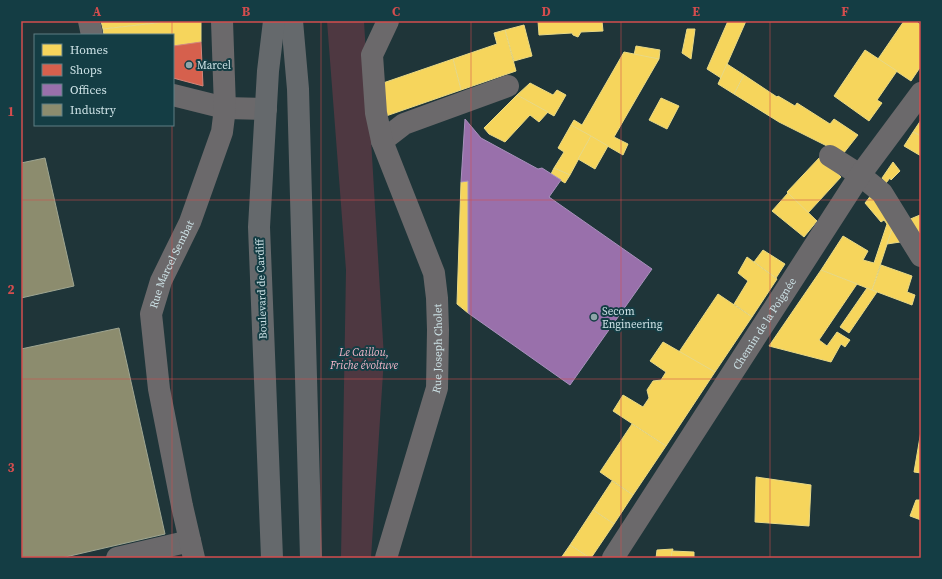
<svg xmlns="http://www.w3.org/2000/svg" width="942" height="579" font-family="'Source Serif 4',serif">
	<style>
		.green { fill: #4e3841 }
		.homes { fill: #f6d55c; stroke: #e9d985 }
		.shops { fill: #d6604d; stroke: #d3877b }
		.offices { fill: #9970ab; stroke: #a892bc }
		.industry { fill: #8c8c6e; stroke: #9fa692 }
		.lines { fill: none; stroke-linecap: round; stroke-linejoin: round }
		.minor { stroke: #6b696b; stroke-width: 22 }
		.major { stroke: #65696c; stroke-width: 22 }
		.grid { fill: none; stroke: #d44d4e; stroke-width: 1; stroke-opacity: 0.55 }
		.poi-dot { fill: #8fa5a9; stroke: #143d44; stroke-width: 1.5 }
		.labels { text-anchor: middle; stroke-width: 4; stroke-linejoin: round; paint-order: stroke }
		.poi-label { font-size: 11px; fill: #cce1e5; stroke: #143d44; text-anchor: start }
		.street-label { font-size: 11px; fill: #cce1e5; stroke: #143d44 }
		.park-label { font-size: 11px; font-style: italic; fill: #f5b8cb; stroke: #143d44 }
		.neatline { fill: none; stroke: #d44d4e; stroke-width: 1.5 }
		.grid-label { font-size: 13px; text-anchor: middle; font-weight: bold; fill: #d44d4e }
	</style>
	<rect width="100%" height="100%" fill="#1f3539"/>
	<polygon class="green" points="327,21 364,21 384,358 371,558 341,558 346,270"/>
	<g class="homes">
		<polygon points="101,21 174,21 103,29"/>
		<polygon points="174,21 201,21 201,42 173,46 173,35 104,35 103,29"/>
		<polygon points="538,21 602,21 603,31 581,32 578,37 573,35 572,33 539,35"/>
		<polygon points="728,21 746,21 721,78 707,69"/>
		<polygon points="904,21 915,21 921,25 921,66 911,81 878,59"/>
		<polygon points="524,25 532,56 514,61 505,30"/>
		<polygon points="687,29 695,29 691,59 682,53"/>
		<polygon points="505,30 516,71 461,90 453,59 497,44 494,33"/>
		<polygon points="636,46 660,50 659,59 634,55"/>
		<polygon points="865,50 897,71 877,100 882,103 869,121 834,96"/>
		<polygon points="624,52 659,59 614,137 628,144 623,155 571,125 574,120 582,125"/>
		<polygon points="453,59 461,90 386,116 383,83"/>
		<polygon points="727,64 744,75 734,94 718,84"/>
		<polygon points="744,75 777,97 778,96 795,106 797,103 830,124 834,119 858,135 843,154 779,122 734,94"/>
		<polygon points="530,83 553,95 557,90 566,95 554,116 517,95"/>
		<polygon points="517,95 548,112 539,122 530,115 505,142 489,134 484,128"/>
		<polygon points="661,98 679,106 667,129 649,120"/>
		<polygon points="921,120 921,136 913,132"/>
		<polygon points="571,125 591,136 570,175 554,168 564,152 558,148"/>
		<polygon points="913,132 921,136 921,156 904,146"/>
		<polygon points="591,136 608,146 595,169 578,159"/>
		<polygon points="820,157 841,177 808,213 787,192"/>
		<polygon points="893,162 900,171 891,180 890,178 886,183 882,178"/>
		<polygon points="554,168 570,175 565,183 551,174"/>
		<polygon points="468,181 468,313 457,304 461,182"/>
		<polygon points="788,193 817,221 804,237 772,211"/>
		<polygon points="872,194 895,220 872,290 821,270 843,236 868,251 863,260 874,263 887,224 884,220 881,222 865,203"/>
		<polygon points="920,215 921,219 921,245 908,220"/>
		<polygon points="895,220 907,241 887,244"/>
		<polygon points="763,250 785,264 776,278 754,262"/>
		<polygon points="747,257 777,279 752,317 734,304 748,281 738,273"/>
		<polygon points="881,265 912,276 907,292 915,295 912,305 872,290"/>
		<polygon points="821,270 857,284 819,340 827,346 837,332 850,340 845,347 841,344 831,362 769,346"/>
		<polygon points="867,288 877,292 849,333 840,327"/>
		<polygon points="718,294 752,317 715,372 679,352"/>
		<polygon points="663,342 715,372 666,446 613,411 623,395 643,407 649,398 647,390 653,381 661,380 666,372 650,361"/>
		<polygon points="632,424 666,446 633,495 600,472"/>
		<polygon points="921,431 921,473 914,472"/>
		<polygon points="756,477 811,485 809,526 755,522"/>
		<polygon points="612,481 633,495 614,524 593,510"/>
		<polygon points="916,500 921,500 921,520 910,516"/>
		<polygon points="593,510 614,524 591,558 590,558 570,545"/>
		<polygon points="570,545 590,558 561,558"/>
		<polygon points="673,549 671,558 656,558 657,550"/>
		<polygon points="672,551 694,552 694,558 671,558"/>
	</g>
	<polygon class="shops" points="201,42 203,86 173,78 173,46"/>
	<polygon class="offices" points="465,119 481,138 538,169 542,168 561,180 549,197 652,269 570,385 468,313 468,181 461,182"/>
	<g class="industry">
		<polygon points="45,158 74,286 21,298 21,163"/>
		<polygon points="119,328 165,534 61,558 21,558 21,349"/>
	</g>
	<g class="lines">
		<g class="minor">
			<polyline points="89,21 92,35"/>
			<polyline points="173,95 225,108 266,109"/>
			<polyline points="382,141 404,124 508,86"/>
			<polyline points="830,156 860,175 882,193 921,256"/>
			<polyline points="117,558 190,541"/>
			<path id="s1" d="M194,558l-12,-52 -23,-117 -8,-75 10,-33 29,-59 32,-90 3,-24 -3,-87"/>
			<path id="s2" d="M386,558l51,-170 1,-58 -1,-32 -3,-25 -52,-132 -6,-28 -4,-58 16,-34"/>
			<path id="s3" d="M613,558l247,-383 61,-82"/>
		</g>
		<g class="major">
			<polyline points="292,21 298,89 311,558"/>
			<polyline points="272,558 259,227 268,71 274,21"/>
		</g>
	</g>
	<path class="grid" d="M172,21v14M321,21v537M471,21v537M621,21v537M770,21v537M172,125v433M21,200h900M21,379h900"/>
	<g class="poi-dot">
		<circle cx="189" cy="65" r="4"/>
		<circle cx="594" cy="317" r="4"/>
	</g>
	<g class="labels">
		<g class="poi-label">
			<text x="197" y="69">Marcel</text>
			<text x="602" y="315">Secom<tspan x="602" dy="13">Engineering</tspan></text>
		</g>
		<g class="street-label">
			<text dy="4" stroke="none"><textPath href="#s1" startOffset="302">Rue Marcel Sembat</textPath></text>
			<text transform="translate(261 289) rotate(-92)" y="4">Boulevard de Cardiff</text>
			<text dy="4" stroke="none"><textPath href="#s3" startOffset="279">Chemin de la Poignée</textPath></text>
			<text dy="4" stroke="none"><textPath href="#s2" startOffset="217">Rue Joseph Cholet</textPath></text>
		</g>
		<g class="park-label">
			<text x="364" y="356">Le Caillou,<tspan x="364" dy="13">Friche évoltuve</tspan></text>
		</g>
	</g>
	<rect width="942" height="579" fill="none" stroke="#143d44" stroke-width="44"/>
	<rect x="34" y="34" width="140" height="92" fill="#143d44" stroke="#5e7f84"/>
	<rect x="42" y="44" width="20" height="12" fill="#f6d55c" stroke="#5e7f84"/>
	<text x="70" y="54" font-size="12" fill="#cce1e5">Homes</text>
	<rect x="42" y="64" width="20" height="12" fill="#d6604d" stroke="#5e7f84"/>
	<text x="70" y="74" font-size="12" fill="#cce1e5">Shops</text>
	<rect x="42" y="84" width="20" height="12" fill="#9970ab" stroke="#5e7f84"/>
	<text x="70" y="94" font-size="12" fill="#cce1e5">Offices</text>
	<rect x="42" y="104" width="20" height="12" fill="#8c8c6e" stroke="#5e7f84"/>
	<text x="70" y="114" font-size="12" fill="#cce1e5">Industry</text>
	<rect x="22" y="22" width="898" height="535" class="neatline"/>
	<g class="grid-label">
		<text x="97" y="16">A</text>
		<text x="246" y="16">B</text>
		<text x="396" y="16">C</text>
		<text x="546" y="16">D</text>
		<text x="696" y="16">E</text>
		<text x="845" y="16">F</text>
		<text x="11" y="116">1</text>
		<text x="11" y="294">2</text>
		<text x="11" y="472">3</text>
	</g>
</svg>
